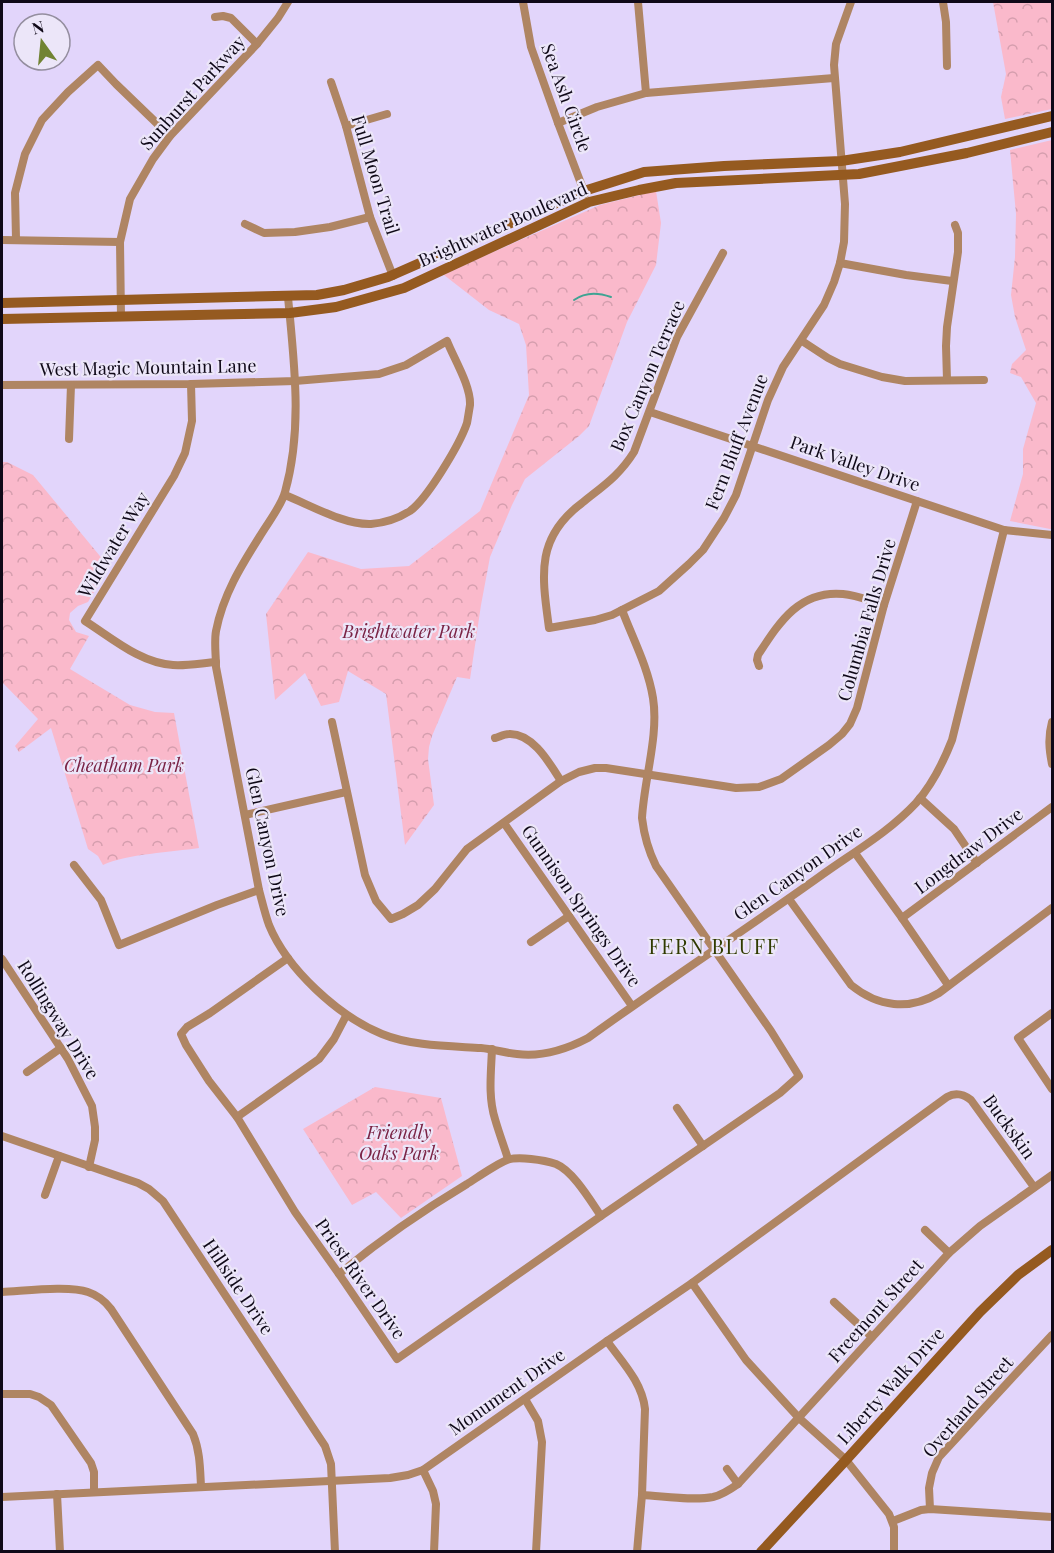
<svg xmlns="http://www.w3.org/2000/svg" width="1054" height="1553" font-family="'Playfair Display',serif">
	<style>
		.forest { fill: url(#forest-crowns) }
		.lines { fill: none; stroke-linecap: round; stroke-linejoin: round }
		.stream { stroke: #40a393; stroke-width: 2 }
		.street { stroke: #af8563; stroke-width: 8 }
		.secondary { stroke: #955a20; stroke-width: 10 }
		.labels { text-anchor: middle; stroke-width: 4.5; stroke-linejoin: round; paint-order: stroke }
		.street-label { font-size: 18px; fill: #0f0918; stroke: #ece6f9 }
		.park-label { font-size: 18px; font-style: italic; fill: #7a2345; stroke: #ece6f9 }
		.neighbourhood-label { font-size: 20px; letter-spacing: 1.5px; fill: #303b00; stroke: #ece6f9 }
	</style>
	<defs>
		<pattern id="forest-crowns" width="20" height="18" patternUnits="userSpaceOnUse" patternTransform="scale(1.5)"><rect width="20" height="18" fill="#fab9cb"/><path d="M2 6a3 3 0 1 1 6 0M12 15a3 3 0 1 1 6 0" fill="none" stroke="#d59eae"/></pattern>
	</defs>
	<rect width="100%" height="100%" fill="#e2d5fb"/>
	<g class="forest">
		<polygon points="993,2 1052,2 1052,109 1005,119 1001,97 1006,74"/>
		<polygon points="1052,140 1052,529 1050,529 1010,521 1023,474 1023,449 1036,403 1021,377 1010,373 1012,364 1026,350 1015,317 1011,295 1015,257 1016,214 1010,150"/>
		<polygon points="656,191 661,223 656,265 627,322 589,426 579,436 525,479 512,505 490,557 481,605 470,679 457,677 432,736 429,747 428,759 434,805 405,845 386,694 348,671 339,702 321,706 305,673 275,700 266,614 308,552 361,569 409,566 480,511 529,395 526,345 519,324 489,310 444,275 482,257 600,205"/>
		<path d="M2,462h5l26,13 76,92 -21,35 -10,4 -8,7 -1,7 7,12 13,4 -19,33 60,36 25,7 19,1 25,135c-26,4 -73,6 -96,17l-5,-9 -10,-7 -37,-121 -32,24 -4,-6 23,-27 -36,-37z"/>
		<polygon points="375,1087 441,1098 462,1176 401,1218 376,1192 352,1205 303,1129"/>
	</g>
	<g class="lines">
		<path class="stream" d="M574,300c11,-8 23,-8 37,-3"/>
		<g class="street">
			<polyline points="523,2 531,47 558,123 585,194"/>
			<polyline points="638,2 646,93"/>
			<polyline points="943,2 946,22 947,66"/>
			<polyline points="215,17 223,16 231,18 257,44"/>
			<polyline points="331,82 346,126 370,217 393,276"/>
			<polyline points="558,123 597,107 646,93 834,78"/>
			<polyline points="346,126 387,114"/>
			<polyline points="245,224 264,233 295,232 330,227 370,217"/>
			<polyline points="16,239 15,193 25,154 42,120 68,92 98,65 116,84 170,136"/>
			<polyline points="2,240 120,242"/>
			<path d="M723,253l-46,84 -43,115c-15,24 -31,34 -52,51 -47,35 -40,73 -33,125l46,-8 17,-5 47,-24 30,-27 14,-14 21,-32 12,-23 32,-95 15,-33 41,-62 10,-23 6,-19 4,-21 1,-38 -11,-139 2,-21 15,-42"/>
			<polyline points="840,263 906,275 952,281"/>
			<path d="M288,297c6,65 15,131 -3,195 -3,13 -18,32 -25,44 -19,30 -37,59 -44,95 -2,11 0,24 0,36l43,223c3,11 6,24 10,35 18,44 69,91 113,109 29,12 67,12 99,14 12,1 24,5 36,6 24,3 50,-5 71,-16 76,-55 154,-106 231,-161 33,-24 69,-44 97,-74 16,-18 27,-40 36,-63l52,-210"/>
			<polyline points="121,316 120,242 130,199 153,159 170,136 257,44 278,18 288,2"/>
			<polyline points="802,341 828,358 840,364 882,377 905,381 984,380"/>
			<polyline points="947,380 946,346 947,327 958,252 958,233 955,225"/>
			<path d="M191,384l1,37 -7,32 -11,23 -89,145c27,17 55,42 88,44 14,1 29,-2 43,-3"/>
			<path d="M2,385l189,-1 104,-3 84,-7 27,-9 41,-24c7,18 24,45 23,64 -1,6 -2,13 -3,18 -7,21 -40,76 -57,88 -11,7 -26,12 -39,13 -27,1 -61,-19 -86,-29"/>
			<polyline points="650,412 1004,530 1052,535"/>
			<polyline points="69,439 71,385"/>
			<path d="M759,666l-2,-6 1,-5c21,-32 41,-65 85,-61 14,1 27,7 41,11"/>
			<polyline points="332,722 365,875 376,901 391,919 403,914 418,905 435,889 467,849 561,781 579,772 595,768 606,768 736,788 759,787 781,779 829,745 842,734 850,724 857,708 884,605 917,501"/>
			<path d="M1052,722c-4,15 -3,27 0,42"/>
			<path d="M495,738c4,-1 9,-4 14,-4 24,-1 41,30 52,47"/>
			<polyline points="920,798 954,829 977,863"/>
			<polyline points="245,815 346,792"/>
			<polyline points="504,823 632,1006"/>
			<polyline points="855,853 902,918 948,985"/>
			<polyline points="74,865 101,900 119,945 217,905 259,890"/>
			<path d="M789,899l62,86c27,22 58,26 88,8l113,-85"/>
			<polyline points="902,918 1052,807"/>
			<polyline points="531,942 569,916"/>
			<path d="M288,958l-78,55 -23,14 -6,7 5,11 23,36 28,36 58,95 44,62 58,85 204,-143 179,-123 19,-17 -28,-45 -115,-165c-8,-16 -12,-31 -14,-48 2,-38 17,-83 11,-120 -5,-31 -20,-59 -31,-88"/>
			<polyline points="2,959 68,1059 92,1106 95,1127 95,1140 89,1167"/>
			<polyline points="1052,1013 1018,1038 1052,1089"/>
			<path d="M492,1049c-1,24 -4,48 3,70 4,14 9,27 13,40"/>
			<polyline points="27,1072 61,1048"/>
			<polyline points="677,1108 703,1146"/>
			<polyline points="237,1117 319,1059 334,1039 346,1016"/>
			<polyline points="2,1136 138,1183 149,1189 163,1201 325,1446 331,1464 335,1552"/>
			<polyline points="45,1195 59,1156"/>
			<polyline points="925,1230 949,1253"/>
			<path d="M339,1274c41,-34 83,-63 128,-90 11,-7 28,-19 40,-24 11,-4 37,0 49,4 17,7 34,36 45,52"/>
			<polyline points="692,1283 746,1360 799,1418 846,1460 889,1514 894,1527 894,1552"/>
			<path d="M2,1292c22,-1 67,-7 86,0 9,3 17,9 23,17l82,125c7,17 7,34 8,52"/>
			<polyline points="834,1302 872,1337"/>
			<path d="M607,1341c15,21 35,41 38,68l-3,86 -5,57"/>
			<polyline points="2,1394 30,1394 39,1397 51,1405 91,1463 94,1472 94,1492"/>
			<polyline points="525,1399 538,1421 542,1442 536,1552"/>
			<polyline points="727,1469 738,1484"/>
			<polyline points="423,1470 433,1491 436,1504 434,1552"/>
			<polyline points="57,1494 60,1552"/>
			<path d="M642,1495c21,1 50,6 71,2 9,-2 18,-8 25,-13l211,-231 31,-27 72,-51"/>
			<path d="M2,1497l388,-19 18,-3 15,-5 184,-129 85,-58 255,-186c9,-5 16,-3 24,3l63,87"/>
			<polyline points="930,1509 929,1488 932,1473 939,1457 1011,1379 1052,1335"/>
			<polyline points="893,1521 921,1510 930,1509 1052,1517"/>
		</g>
		<g class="secondary">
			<polyline points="2,303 317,295 344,290 388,277 584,191 644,172 724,166 841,161 900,152 1052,116"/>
			<polyline points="2,319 290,313 336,307 404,288 589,202 639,190 676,183 859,174 967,153 1052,132"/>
			<polyline points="761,1552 846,1460 980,1312 1018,1275 1052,1250"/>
		</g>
	</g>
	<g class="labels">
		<g class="street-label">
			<text transform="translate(193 93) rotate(-48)" y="6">Sunburst Parkway</text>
			<text transform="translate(566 98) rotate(70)" y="6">Sea Ash Circle</text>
			<text transform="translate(375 175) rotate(73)" y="6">Full Moon Trail</text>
			<text transform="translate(503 225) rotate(-24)" y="6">Brightwater Boulevard</text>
			<text transform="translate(148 368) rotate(-1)" y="6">West Magic Mountain Lane</text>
			<text transform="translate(648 376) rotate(-67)" y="6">Box Canyon Terrace</text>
			<text transform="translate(737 442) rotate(-69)" y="6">Fern Bluff Avenue</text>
			<text transform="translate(855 464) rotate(19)" y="6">Park Valley Drive</text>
			<text transform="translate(114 545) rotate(-59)" y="6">Wildwater Way</text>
			<text transform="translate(867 620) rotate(-74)" y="6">Columbia Falls Drive</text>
			<text transform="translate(267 842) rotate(78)" y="6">Glen Canyon Drive</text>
			<text transform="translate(969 851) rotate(-37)" y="6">Longdraw Drive</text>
			<text transform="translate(798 873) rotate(-35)" y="6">Glen Canyon Drive</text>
			<text transform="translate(581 906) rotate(55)" y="6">Gunnison Springs Drive</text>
			<text transform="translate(58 1020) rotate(58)" y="6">Rollingway Drive</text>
			<text transform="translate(1009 1127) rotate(54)" y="6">Buckskin</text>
			<text transform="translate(360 1279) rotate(55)" y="6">Priest River Drive</text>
			<text transform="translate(238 1287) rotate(56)" y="6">Hillside Drive</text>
			<text transform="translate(876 1311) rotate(-48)" y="6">Freemont Street</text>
			<text transform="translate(891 1386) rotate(-48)" y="6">Liberty Walk Drive</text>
			<text transform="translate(507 1392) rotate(-35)" y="6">Monument Drive</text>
			<text transform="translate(968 1407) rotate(-49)" y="6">Overland Street</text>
		</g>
		<g class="park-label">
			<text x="409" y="638">Brightwater Park</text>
			<text x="124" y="772">Cheatham Park</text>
			<text x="399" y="1139">Friendly<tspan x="399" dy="21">Oaks Park</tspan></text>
		</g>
		<g class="neighbourhood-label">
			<text x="714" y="954">FERN BLUFF</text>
		</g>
	</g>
	<rect width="1054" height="1553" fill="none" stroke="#0f0918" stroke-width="6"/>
	<g transform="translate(42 42) rotate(345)"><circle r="28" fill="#ece6f9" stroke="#948e9f" stroke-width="1.5"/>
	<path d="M0-4.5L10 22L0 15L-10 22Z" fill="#718333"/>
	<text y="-9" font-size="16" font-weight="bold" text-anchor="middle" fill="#0f0918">N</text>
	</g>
</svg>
